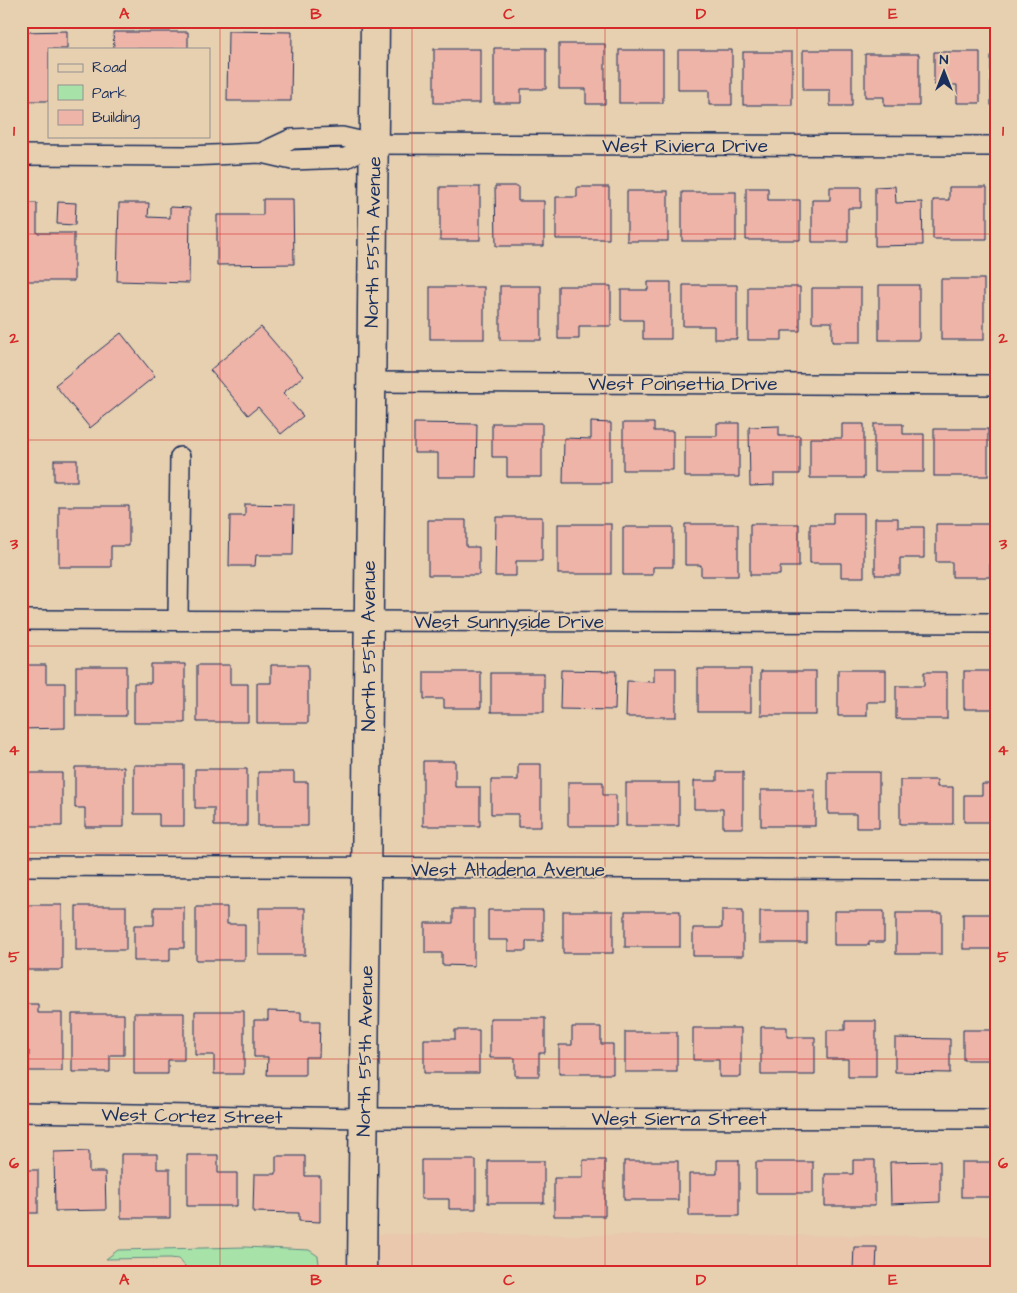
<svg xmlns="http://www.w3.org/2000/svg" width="1017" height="1293" font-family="'Architects Daughter',sans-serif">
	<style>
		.built { fill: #e9c8ae }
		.green { fill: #a7e2a8; stroke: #618883 }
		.building { fill: #eeb4a8; stroke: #1b2f5e }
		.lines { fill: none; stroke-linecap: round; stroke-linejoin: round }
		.street-casing { stroke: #1b2f5e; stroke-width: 22 }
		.secondary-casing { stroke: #1b2f5e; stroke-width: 31 }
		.street { stroke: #e7d0b0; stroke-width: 19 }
		.secondary { stroke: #e7d0b0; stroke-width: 28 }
		.grid { fill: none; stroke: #d62828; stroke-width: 1; stroke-opacity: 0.55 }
		.labels { text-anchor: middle; stroke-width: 4; stroke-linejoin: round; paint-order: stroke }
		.street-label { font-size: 19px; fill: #1b2f5e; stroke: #e7d0b0 }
		.neatline { fill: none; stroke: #d62828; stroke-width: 2 }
		.grid-label { font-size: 16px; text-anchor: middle; font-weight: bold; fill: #d62828 }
	</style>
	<rect width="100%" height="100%" fill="#e7d0b0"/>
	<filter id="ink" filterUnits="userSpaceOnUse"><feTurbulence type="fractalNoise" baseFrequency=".02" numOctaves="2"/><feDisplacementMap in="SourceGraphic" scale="10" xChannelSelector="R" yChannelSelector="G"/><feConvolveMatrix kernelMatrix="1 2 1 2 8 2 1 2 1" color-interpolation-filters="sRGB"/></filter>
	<g filter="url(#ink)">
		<polygon class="built" points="371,1234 996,1236 996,1272 372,1272"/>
		<polygon class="green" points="245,1247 309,1250 318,1256 320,1272 190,1272 179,1259 170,1258 106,1259 118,1250"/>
		<g class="building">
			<polygon points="67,31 67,49 49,49 49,101 21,101 21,32"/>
			<polygon points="228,31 292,32 291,101 227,101"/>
			<polygon points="113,32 188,32 188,49 114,49"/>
			<polygon points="559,44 605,44 605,104 586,104 586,89 559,89"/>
			<polygon points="494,48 546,48 546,89 521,89 521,103 494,103"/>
			<rect x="434" y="49" width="46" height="54"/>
			<rect x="619" y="50" width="44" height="53"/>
			<polygon points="678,50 732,50 732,105 709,105 709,90 678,90"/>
			<polygon points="803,50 852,50 852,106 830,106 830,90 803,90"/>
			<rect x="743" y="52" width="49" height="53"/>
			<polygon points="934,52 980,52 980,103 957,103 957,85 934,85"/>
			<polygon points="865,54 919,54 919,106 884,106 884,97 865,97"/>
			<rect x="991" y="56" width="5" height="49"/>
			<polygon points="495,186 518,186 518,201 544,201 544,246 496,246"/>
			<polygon points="895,186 896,203 922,202 923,245 875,246 875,187"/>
			<rect x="440" y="187" width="40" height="53"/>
			<polygon points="577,187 609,187 609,239 556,239 556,197 577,197"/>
			<polygon points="830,187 861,187 861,208 848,208 848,242 812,242 812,200 830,200"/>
			<polygon points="949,187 987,187 987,239 933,239 933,200 949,200"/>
			<polygon points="746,188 768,188 768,200 800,200 800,240 746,240"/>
			<rect x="627" y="191" width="41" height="50"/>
			<rect x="682" y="192" width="54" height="49"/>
			<polygon points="263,199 293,199 294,264 217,265 217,215 263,215"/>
			<polygon points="58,202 76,203 75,225 57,224"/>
			<polygon points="21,203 37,203 37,233 74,233 74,281 21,281"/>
			<polygon points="119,203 149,203 148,217 170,218 170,207 190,208 189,283 117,281"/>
			<rect x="941" y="279" width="43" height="61"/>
			<polygon points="648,282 671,282 671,339 643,339 643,320 621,320 621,290 648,290"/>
			<polygon points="683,285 737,285 737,339 714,339 714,326 683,326"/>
			<rect x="879" y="285" width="40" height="55"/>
			<rect x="500" y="286" width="41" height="54"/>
			<polygon points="558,286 611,286 611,326 579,326 579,339 558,339"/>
			<rect x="430" y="287" width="54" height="52"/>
			<polygon points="748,287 800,287 800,331 782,331 782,340 748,340"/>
			<polygon points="812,288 861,288 861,342 832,342 832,322 812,322"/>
			<polygon points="261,327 303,376 283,393 303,416 281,434 258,407 248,415 210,370"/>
			<polygon points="121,333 155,376 90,428 55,385"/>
			<polygon points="591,422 611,423 611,483 563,483 564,438 591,439"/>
			<polygon points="414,423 477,424 476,477 438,477 438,453 414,453"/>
			<polygon points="492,423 542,423 542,477 507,477 507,457 492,457"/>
			<polygon points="623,423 654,423 654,431 673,431 673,470 623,470"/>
			<polygon points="717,423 739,423 739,477 685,477 685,436 717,436"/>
			<polygon points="842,424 864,424 864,478 810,478 810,438 842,438"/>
			<polygon points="874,424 903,424 903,434 924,434 924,472 874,472"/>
			<polygon points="779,426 779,436 800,436 800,474 774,474 774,485 750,486 749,427"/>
			<rect x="934" y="429" width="54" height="47"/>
			<rect x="54" y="460" width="23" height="21"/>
			<polygon points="245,504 294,505 293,555 256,555 255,566 229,566 230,516 245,516"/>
			<polygon points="59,506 129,506 129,546 111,546 111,567 59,567"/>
			<polygon points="833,513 864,513 864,577 841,577 841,563 810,563 810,524 833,524"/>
			<polygon points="496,517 542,517 542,561 516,561 516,576 495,576"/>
			<polygon points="875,518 898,518 898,527 924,527 924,558 900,558 900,575 875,575"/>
			<polygon points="428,520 466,520 466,547 479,547 479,575 428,575"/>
			<rect x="558" y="524" width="53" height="50"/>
			<polygon points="685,524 738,524 738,576 701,576 701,565 685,565"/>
			<polygon points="750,524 799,524 799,567 780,567 780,575 750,575"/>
			<polygon points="936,524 990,524 990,577 952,577 952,562 936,562"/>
			<polygon points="623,527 673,527 673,567 653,567 653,575 623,575"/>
			<polygon points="151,664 185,664 185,723 134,723 134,683 151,683"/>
			<polygon points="21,665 46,665 46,683 65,683 65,728 21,729"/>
			<polygon points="197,665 230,665 230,684 248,684 248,722 197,722"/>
			<polygon points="271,665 308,665 308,723 257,723 257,683 271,683"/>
			<rect x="76" y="666" width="50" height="50"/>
			<polygon points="654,668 676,668 676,717 626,717 627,681 654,682"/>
			<rect x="698" y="669" width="53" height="43"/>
			<polygon points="561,670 616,671 615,710 560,709"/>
			<polygon points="838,670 886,670 886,702 867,702 867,716 838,716"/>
			<rect x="761" y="671" width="55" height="44"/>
			<rect x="964" y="671" width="32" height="38"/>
			<polygon points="424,672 481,672 481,708 444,708 444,699 424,699"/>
			<polygon points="924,672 947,672 947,719 896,719 896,686 924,686"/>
			<rect x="491" y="673" width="53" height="39"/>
			<polygon points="423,761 455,761 455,787 480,787 480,826 423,826"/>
			<polygon points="518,764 541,764 541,827 518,827 518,814 491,814 491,780 518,780"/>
			<polygon points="134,765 184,765 184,826 159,826 159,814 134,814"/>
			<polygon points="75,767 124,767 124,827 85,827 85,808 75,808"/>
			<polygon points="195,769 247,769 247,826 214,826 214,808 195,808"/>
			<polygon points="258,772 294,772 294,782 308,782 308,826 258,826"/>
			<polygon points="717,772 743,772 743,828 723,828 723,809 694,809 694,781 717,781"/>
			<polygon points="828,772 879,772 879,828 856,828 856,814 828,814"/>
			<polygon points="21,773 62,773 62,826 29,826 29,808 21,808"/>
			<polygon points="900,780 937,780 937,787 953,787 953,824 900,824"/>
			<polygon points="568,782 603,782 603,795 616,795 616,826 568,826"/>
			<rect x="626" y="783" width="53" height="43"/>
			<polygon points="982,784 996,784 996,822 964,822 964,795 982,795"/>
			<rect x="761" y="790" width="54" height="36"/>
			<polygon points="27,905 62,905 62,970 27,970 27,959 21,959 21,922 27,922"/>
			<rect x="76" y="906" width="50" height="44"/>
			<polygon points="154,907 184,907 184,948 170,948 170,961 134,961 134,925 154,925"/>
			<polygon points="196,907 227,907 227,924 245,924 245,960 196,960"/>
			<rect x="259" y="908" width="46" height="47"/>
			<polygon points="453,909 474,909 474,966 442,965 442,953 425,953 425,923 453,923"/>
			<polygon points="488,910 543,910 543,941 526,941 526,951 508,951 508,940 488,940"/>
			<polygon points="722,910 743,910 743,956 693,956 693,928 722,928"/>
			<rect x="563" y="911" width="50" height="42"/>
			<rect x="625" y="911" width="55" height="36"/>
			<rect x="760" y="911" width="47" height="32"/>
			<polygon points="834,911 884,911 884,942 869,942 869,945 834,945"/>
			<rect x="896" y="913" width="46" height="41"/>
			<rect x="963" y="914" width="33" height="35"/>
			<polygon points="21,1004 38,1004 38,1013 62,1013 62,1071 29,1071 29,1051 21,1051"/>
			<polygon points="195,1011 244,1011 244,1074 214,1074 214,1055 195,1055"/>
			<polygon points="268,1011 301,1012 301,1021 320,1021 319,1057 305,1057 305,1075 267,1075 268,1057 254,1057 254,1020 268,1020"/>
			<polygon points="134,1013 184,1013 184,1060 168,1060 168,1074 134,1074"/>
			<polygon points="72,1014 124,1014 124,1055 110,1055 110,1072 72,1072"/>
			<polygon points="490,1018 545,1018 545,1053 539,1053 539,1076 515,1076 515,1058 490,1058"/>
			<polygon points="845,1021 876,1021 876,1077 848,1077 848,1059 827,1059 827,1030 845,1030"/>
			<polygon points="572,1027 601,1027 601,1044 613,1044 613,1074 559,1074 559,1045 572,1045"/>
			<polygon points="761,1027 787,1027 787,1037 815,1037 815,1075 761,1075"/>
			<polygon points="693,1028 741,1028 741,1077 719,1077 719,1060 693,1060"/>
			<polygon points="455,1030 479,1030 479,1073 424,1073 424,1039 455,1039"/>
			<polygon points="963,1030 996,1030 996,1076 995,1060 963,1060"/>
			<rect x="625" y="1032" width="52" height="40"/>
			<polygon points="895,1038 950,1039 950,1073 895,1072"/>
			<polygon points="89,1151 89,1172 105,1172 106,1210 55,1211 54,1152"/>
			<polygon points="121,1154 157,1154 157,1169 170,1169 170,1218 121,1218"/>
			<polygon points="187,1155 218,1155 218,1173 237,1173 237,1206 187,1206"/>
			<polygon points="276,1156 305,1156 305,1176 320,1176 320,1222 299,1221 299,1213 253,1212 254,1174 276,1174"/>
			<polygon points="421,1160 476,1160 476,1209 449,1209 449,1199 421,1199"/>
			<polygon points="583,1160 605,1160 605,1216 554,1216 554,1178 583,1178"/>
			<polygon points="717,1160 739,1160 739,1216 689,1216 689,1174 717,1174"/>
			<polygon points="853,1160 875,1160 875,1206 825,1206 825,1174 853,1174"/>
			<rect x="488" y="1161" width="56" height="42"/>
			<rect x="624" y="1161" width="54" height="39"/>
			<polygon points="940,1161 940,1202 891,1204 890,1162"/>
			<rect x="756" y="1162" width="57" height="31"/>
			<rect x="961" y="1162" width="35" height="35"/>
			<rect x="21" y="1170" width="17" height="43"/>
			<polygon points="854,1247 877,1247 876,1271 853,1270"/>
		</g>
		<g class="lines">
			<g class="street-casing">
				<g id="street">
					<polyline points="261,153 291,139 342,137 373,144 996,146"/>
					<polyline points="21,155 188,156 261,153 292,160 346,158 373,144"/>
					<polyline points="369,382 996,385"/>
					<polyline points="21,620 996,623"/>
					<polyline points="178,620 180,457"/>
					<polyline points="21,866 996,870"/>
					<polyline points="21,1112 363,1118 996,1119"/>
				</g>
			</g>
			<g class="secondary-casing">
				<polyline id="secondary" points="362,1272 375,21"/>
			</g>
			<use href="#street" class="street"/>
			<use href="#secondary" class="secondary"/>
		</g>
	</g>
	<path class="grid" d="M220,21v1251M412,21v1251M605,21v1251M797,21v1251M21,234h975M21,440h975M21,646h975M21,853h975M21,1059h975"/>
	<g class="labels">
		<g class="street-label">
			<text x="685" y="152">West Riviera Drive</text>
			<text transform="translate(372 242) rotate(-89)" y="7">North 55th Avenue</text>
			<text x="683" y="390">West Poinsettia Drive</text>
			<text x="509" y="628">West Sunnyside Drive</text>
			<text transform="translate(368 646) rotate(-90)" y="7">North 55th Avenue</text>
			<text x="508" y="876">West Altadena Avenue</text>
			<text transform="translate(364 1051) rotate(-89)" y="7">North 55th Avenue</text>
			<text transform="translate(192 1115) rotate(1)" y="7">West Cortez Street</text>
			<text x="679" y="1125">West Sierra Street</text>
		</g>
	</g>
	<rect width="1017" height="1293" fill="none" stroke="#e7d0b0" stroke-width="55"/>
	<rect x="48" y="48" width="162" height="90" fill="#e7d0b0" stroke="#95908f"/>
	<rect x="58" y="64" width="25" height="8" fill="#e7d0b0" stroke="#95908f"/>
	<text x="92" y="72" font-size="15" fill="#1b2f5e">Road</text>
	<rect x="58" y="85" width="25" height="15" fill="#a7e2a8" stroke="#95908f"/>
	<text x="92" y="98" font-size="15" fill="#1b2f5e">Park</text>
	<rect x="58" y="110" width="25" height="15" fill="#eeb4a8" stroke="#95908f"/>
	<text x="92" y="122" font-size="15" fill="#1b2f5e">Building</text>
	<g transform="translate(944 72)" stroke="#e7d0b0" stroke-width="4" paint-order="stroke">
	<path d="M0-4L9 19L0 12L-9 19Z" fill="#1b2f5e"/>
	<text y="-8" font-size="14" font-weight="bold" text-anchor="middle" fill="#1b2f5e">N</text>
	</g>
	<rect x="28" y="28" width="962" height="1238" class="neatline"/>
	<g class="grid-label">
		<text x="124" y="19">A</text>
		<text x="316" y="19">B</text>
		<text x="509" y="19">C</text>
		<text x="701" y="19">D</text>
		<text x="893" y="19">E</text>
		<text x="14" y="136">1</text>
		<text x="1003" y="136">1</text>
		<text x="14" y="343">2</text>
		<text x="1003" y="343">2</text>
		<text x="14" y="549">3</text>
		<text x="1003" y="549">3</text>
		<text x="14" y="755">4</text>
		<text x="1003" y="755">4</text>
		<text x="14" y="962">5</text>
		<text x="1003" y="962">5</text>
		<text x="14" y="1168">6</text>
		<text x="1003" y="1168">6</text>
		<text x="124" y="1285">A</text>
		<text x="316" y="1285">B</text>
		<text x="509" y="1285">C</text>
		<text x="701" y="1285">D</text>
		<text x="893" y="1285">E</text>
	</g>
</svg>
